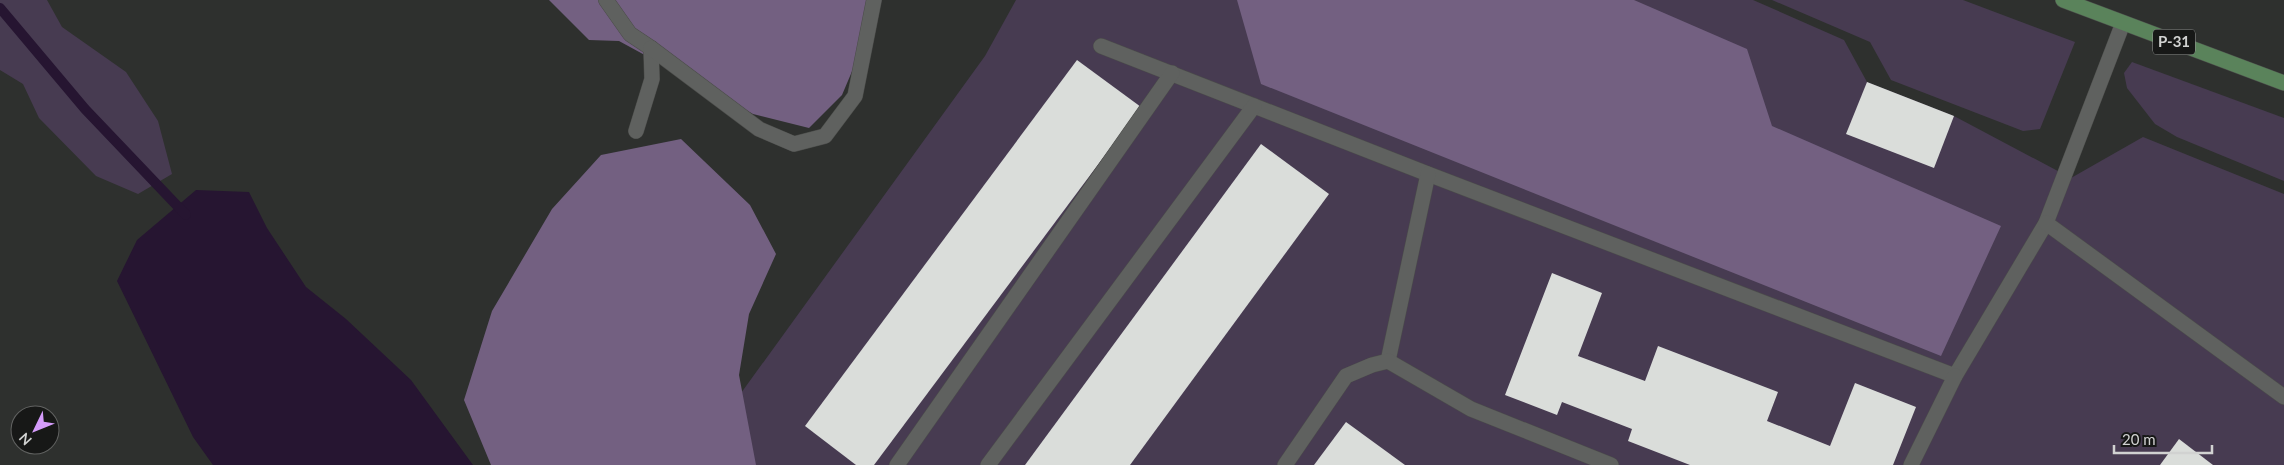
<svg xmlns="http://www.w3.org/2000/svg" width="2284" height="465" font-family="Lato,sans-serif">
	<style>
		.green { fill: #473b51 }
		.forest { fill: #736081 }
		.water { fill: #261531 }
		.lines { fill: none; stroke-linecap: round; stroke-linejoin: round }
		.stream { stroke: #261531; stroke-width: 10 }
		.building { fill: #daddda }
		.minor-casing { stroke: #4b4c4a; stroke-width: 16 }
		.major-casing { stroke: #4b4c4a; stroke-width: 16 }
		.minor { stroke: #5f615f; stroke-width: 15 }
		.major { stroke: #5a835b; stroke-width: 15 }
		.labels { text-anchor: middle; stroke-width: 5; stroke-linejoin: round; paint-order: stroke }
		.shield { fill: #171817; stroke: #999a99; stroke-width: 1 }
		.shield-label { font-size: 15px; font-weight: bold; fill: #d1d2d1 }
	</style>
	<rect width="100%" height="100%" fill="#2e302e"/>
	<g class="green">
		<polygon points="0,0 47,0 62,27 126,72 158,121 172,174 138,194 96,176 39,118 23,84 0,70"/>
		<polygon points="1016,0 1753,0 1844,40 1867,82 1954,116 2071,178 2143,137 2284,194 2284,465 689,465 985,56"/>
		<polygon points="1772,0 1963,0 2075,42 2040,129 2023,131 1891,80 1870,42"/>
		<polygon points="2132,62 2284,118 2284,181 2177,137 2155,124 2127,88 2124,73"/>
	</g>
	<g class="forest">
		<polygon points="549,0 870,0 864,43 842,95 809,128 753,114 619,41 589,40"/>
		<polygon points="1237,0 1634,0 1747,49 1772,126 2001,226 1941,356 1261,84"/>
		<polygon points="681,139 750,205 776,254 749,314 739,375 756,465 491,465 464,400 492,311 552,209 601,155"/>
	</g>
	<polygon class="water" points="196,190 249,192 267,228 306,287 346,319 411,380 473,465 213,465 193,437 117,281 137,240"/>
	<g class="lines">
		<polyline class="stream" points="0,8 85,109 186,215"/>
	</g>
	<g class="building">
		<polygon points="1077,60 1141,107 874,465 856,465 805,426"/>
		<polygon points="1867,82 1954,116 1934,168 1846,134"/>
		<polygon points="1261,144 1329,194 1130,465 1025,465"/>
		<polygon points="1552,273 1602,293 1578,356 1645,381 1658,346 1778,392 1767,421 1830,446 1855,383 1916,407 1893,465 1690,465 1628,441 1632,429 1562,402 1557,415 1505,395"/>
		<polygon points="1346,422 1405,465 1314,465"/>
		<polygon points="2179,439 2213,465 2160,465"/>
	</g>
	<g class="lines">
		<g class="minor-casing">
			<g id="minor">
				<polyline points="606,0 630,34 651,48 652,79 636,131"/>
				<polyline points="1101,46 1428,174 1955,376 2046,223 2123,23"/>
				<polyline points="651,48 759,129 794,144 825,136 855,96 874,0"/>
				<polyline points="2046,223 2284,397"/>
				<polyline points="1388,361 1428,174"/>
				<polyline points="897,465 1172,73"/>
				<polyline points="988,465 1254,106"/>
				<polyline points="1285,465 1346,376 1372,365 1388,361 1471,409 1611,465"/>
				<polyline points="1911,465 1955,376"/>
			</g>
		</g>
		<g class="major-casing">
			<polyline id="major" points="2063,0 2284,83"/>
		</g>
		<use href="#minor" class="minor"/>
		<use href="#major" class="major"/>
	</g>
	<g class="labels">
		<rect class="shield" x="2153" y="29.5" width="42" height="25" rx="4"/>
		<g class="shield-label">
			<text x="2174" y="47">Р-31</text>
		</g>
	</g>
	<g transform="translate(35 430) rotate(227)"><circle r="24" fill="#171817" stroke="#616261"/>
	<path d="M0-4L9 19L0 12L-9 19Z" fill="#d59cfb"/>
	<text y="-8" font-size="14" font-weight="bold" text-anchor="middle" fill="#d1d2d1">N</text>
	</g>
	<path d="M2114 445v8h98v-8" fill="none" stroke="#d1d2d1" stroke-width="2.5"/>
	<text x="2122" y="445" font-size="15" fill="#d1d2d1" stroke="#171817" stroke-width="4" paint-order="stroke">20 m</text>
</svg>
